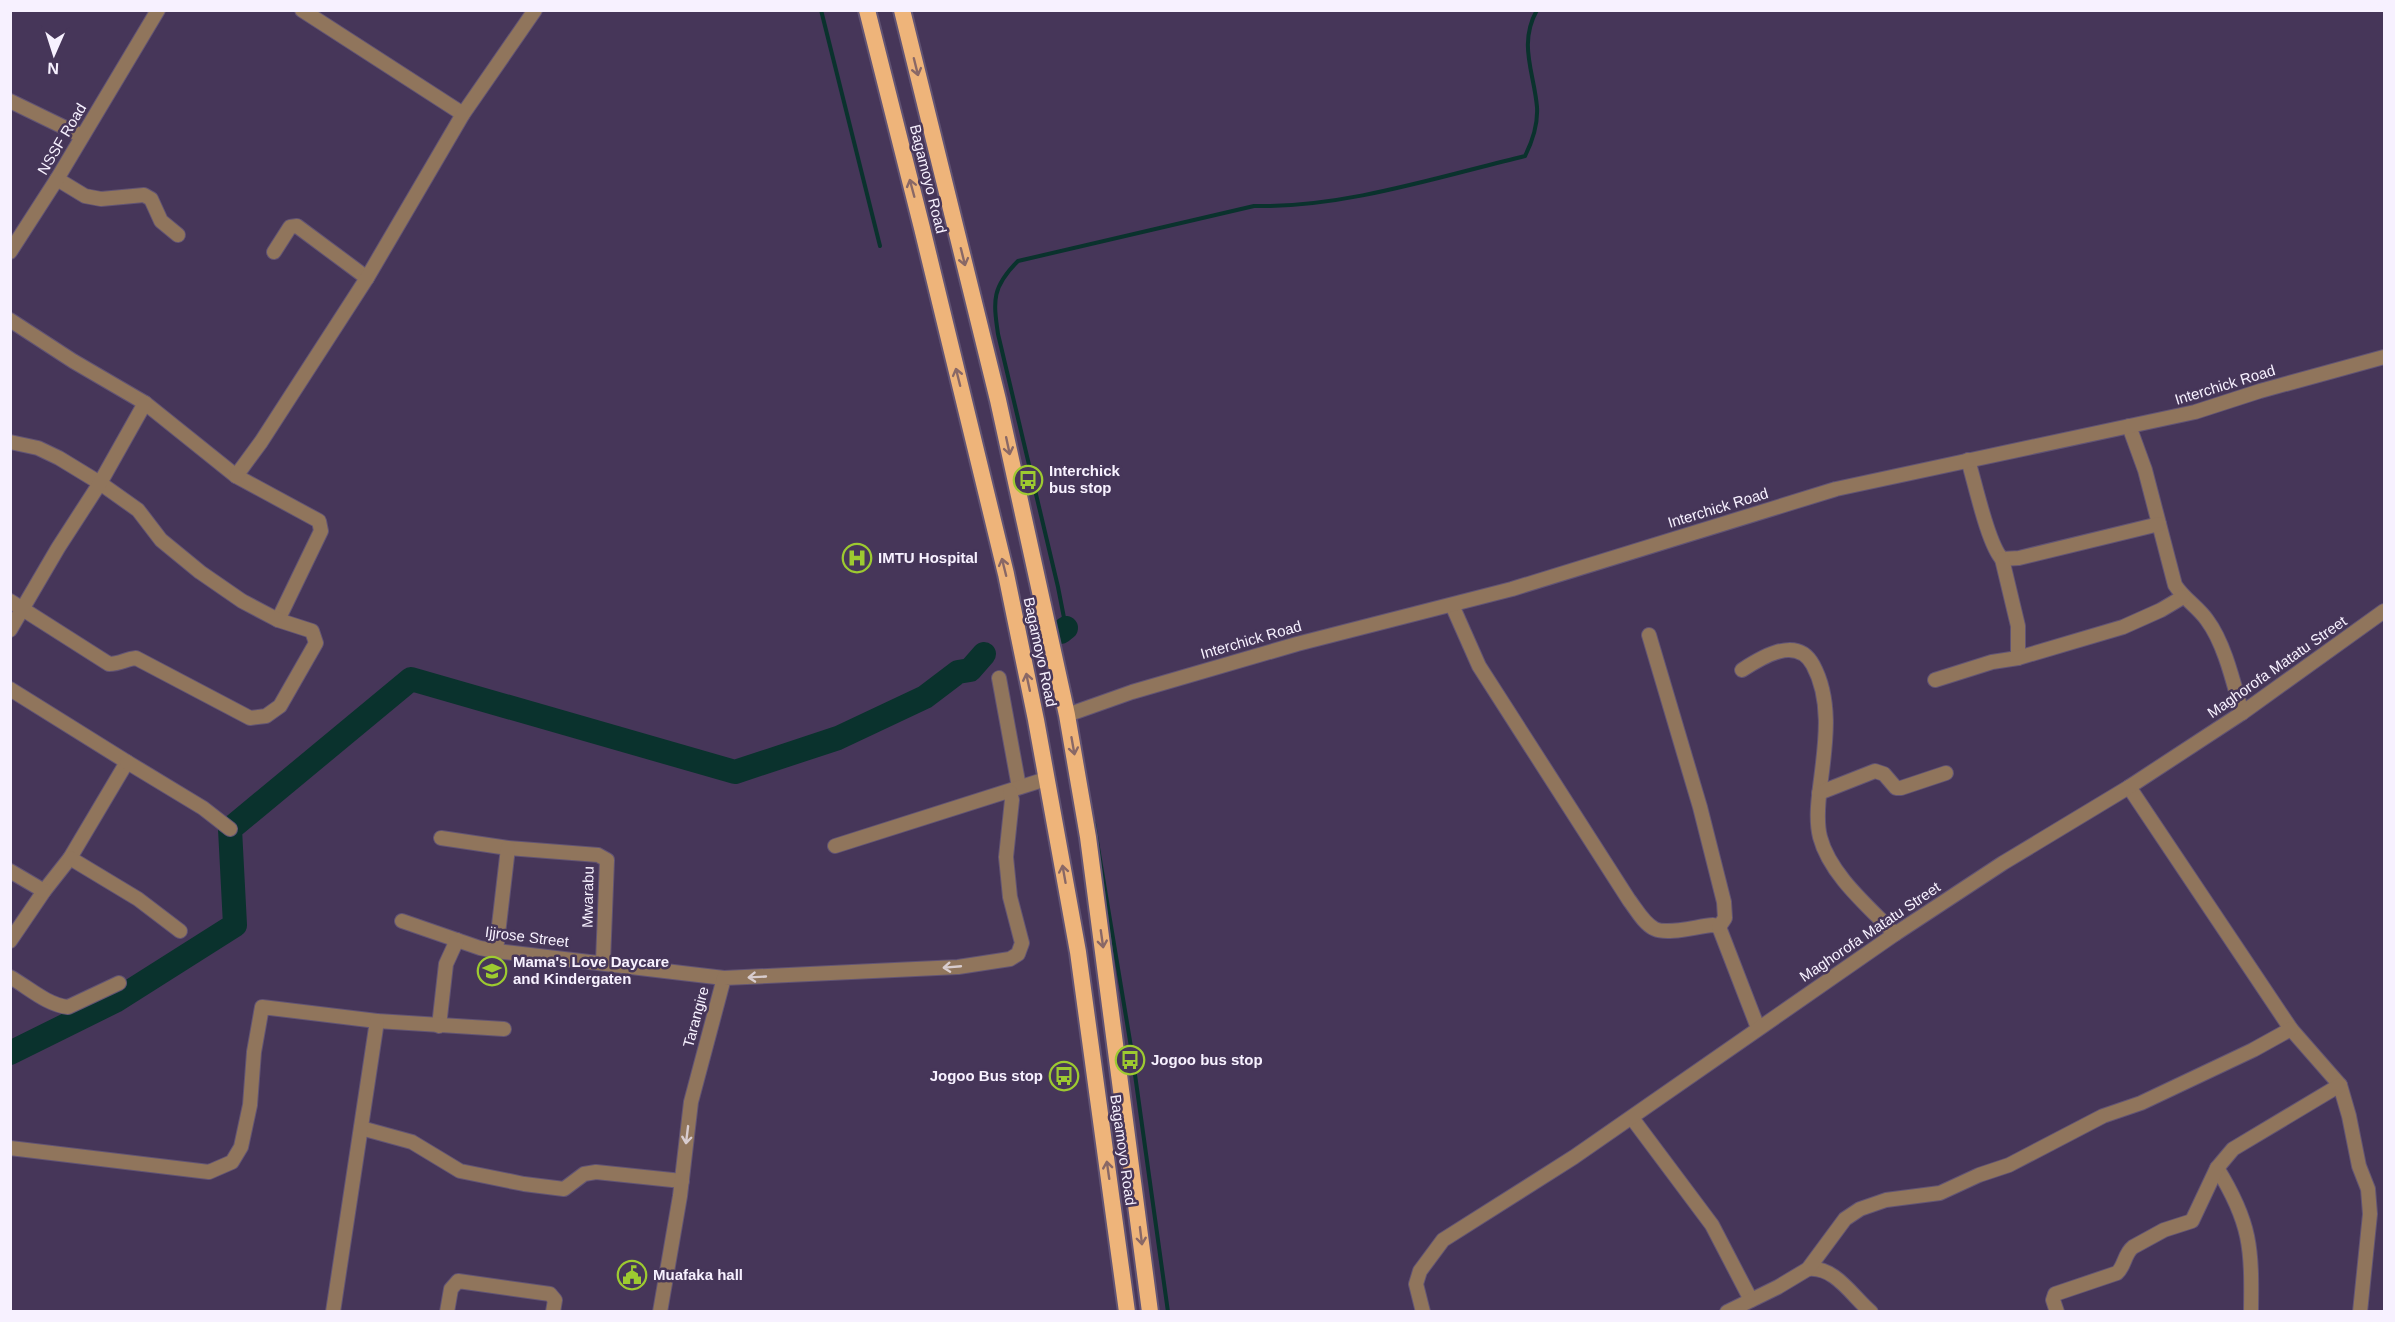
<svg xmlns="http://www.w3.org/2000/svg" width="2395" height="1322" font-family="Arial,sans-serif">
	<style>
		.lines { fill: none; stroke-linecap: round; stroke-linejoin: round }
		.stream { stroke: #0a322d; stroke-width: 4 }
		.river { stroke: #0a322d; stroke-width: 24 }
		.minor-casing { stroke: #625474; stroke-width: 16 }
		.trunk-casing { stroke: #625474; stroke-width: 20 }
		.minor { stroke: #90755c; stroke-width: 14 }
		.trunk { stroke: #eeb47a; stroke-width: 16 }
		.oneway { stroke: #896866 }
		.oneway2 { stroke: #d8ccce }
		.labels { text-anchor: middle; stroke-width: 5; stroke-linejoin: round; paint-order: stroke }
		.street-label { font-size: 15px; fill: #f7f1ff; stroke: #463659 }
		.poi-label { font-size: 15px; font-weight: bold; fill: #f7f1ff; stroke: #463659; text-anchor: start }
	</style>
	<rect width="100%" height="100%" fill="#463659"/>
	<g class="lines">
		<g class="stream">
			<polyline points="821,10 880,246"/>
			<path d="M1066,628l-8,-41 -60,-253c-5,-34 -6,-47 20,-73l236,-55c89,2 184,-29 271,-50 7,-14 13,-33 12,-49 -3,-35 -19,-63 0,-97"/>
			<polyline points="1094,823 1132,1053 1168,1312"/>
		</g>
		<g class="river">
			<polyline points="1061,632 1066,628"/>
			<polyline points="10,1053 115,1001 235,925 230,829 411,679 735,772 838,738 925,697 958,672 970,670 984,654"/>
		</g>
		<g class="minor-casing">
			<g id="minor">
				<polyline points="302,10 463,114"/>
				<polyline points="10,101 82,136"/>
				<polyline points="57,179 85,196 101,199 144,195 151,199 161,221 178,235"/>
				<polyline points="10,252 57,179 158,10"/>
				<polyline points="274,252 290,227 297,226 367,278"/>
				<polyline points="10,320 73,361 145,403 236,476 319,521 321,531 278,620"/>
				<path d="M2129,426l16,44 30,115c9,14 23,22 32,35 18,24 27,65 35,93"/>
				<path d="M10,442l28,6 21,10 41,25 38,27 23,30 39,32 42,29 36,19 34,11 4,12 -36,63 -14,10 -16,2 -114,-60c-10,1 -16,6 -27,6l-99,-63"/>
				<path d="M1968,460c7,23 20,84 34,99l17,-1 140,-34"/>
				<polyline points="236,476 261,442 367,278 463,114 535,10"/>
				<polyline points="2002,559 2018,626 2018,658"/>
				<path d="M1452,605l27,61 150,234c7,9 15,24 26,29 13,6 43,-3 58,-4l6,2 39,101"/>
				<polyline points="10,630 58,548 100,483 145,403"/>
				<polyline points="1649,635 1700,807 1724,902 1725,918 1719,927"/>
				<path d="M1742,670c20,-13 55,-35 71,-5 20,37 12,82 7,122 -2,16 -4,34 0,50 10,38 49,70 75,97"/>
				<polyline points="999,678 1019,787"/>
				<polyline points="1935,680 1992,662 2018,658 2123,627 2161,610 2183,597"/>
				<polyline points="10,689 127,762 70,858 44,891 10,941"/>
				<polyline points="1067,715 1132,692 1297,644 1512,589 1836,489 2195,412 2260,391 2384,357"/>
				<polyline points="127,762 203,808 230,829"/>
				<polyline points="2129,787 2291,1029 2340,1085 2349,1116 2359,1166 2368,1189 2370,1214 2360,1312"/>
				<polyline points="1819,793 1875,771 1884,774 1896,788 1901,788 1946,773"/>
				<polyline points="441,838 508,848 598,855 607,860 603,962"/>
				<polyline points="835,846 1046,779"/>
				<polyline points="70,858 138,899 180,931"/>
				<polyline points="10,871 44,891"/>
				<polyline points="402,921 480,948 496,951 724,978"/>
				<polyline points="496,951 508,848"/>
				<path d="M10,977c18,10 37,28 58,30l51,-24"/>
				<polyline points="439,1026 446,964 457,940"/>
				<polyline points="1632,1118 1712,1225 1751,1300"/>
				<polyline points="361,1128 412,1142 460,1171 524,1184 564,1189 584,1174 596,1172 682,1181"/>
				<polyline points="10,1148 209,1172 232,1162 241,1147 250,1105 254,1052 262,1007 377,1021 504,1029"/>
				<path d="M2217,1168c34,55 35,80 34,144"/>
				<path d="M1808,1269c27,-3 44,27 63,43"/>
				<polyline points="333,1312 377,1021"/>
				<polyline points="447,1312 451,1289 458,1281 550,1294 555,1300 553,1312"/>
				<polyline points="660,1312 680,1196 691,1102 724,978 958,967 1010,959 1018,954 1022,943 1010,897 1006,857 1012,800 1010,792"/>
				<polyline points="1423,1312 1416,1284 1420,1271 1443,1240 1574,1157 1895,934 2003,863 2129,787 2242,713 2384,611"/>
				<polyline points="1727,1312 1778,1287 1808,1269 1845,1219 1860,1209 1886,1200 1940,1193 1979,1175 2009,1165 2103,1116 2141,1103 2253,1050 2291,1029"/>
				<path d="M2057,1312l-4,-12 2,-6 62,-21c8,-7 7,-19 16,-26l31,-17 28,-9 25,-53 16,-19 107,-64"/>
			</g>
		</g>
		<g class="trunk-casing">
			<g id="trunk">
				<polyline points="867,10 922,228 1006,574 1036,720 1078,952 1127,1312"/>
				<polyline points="902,10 998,400 1067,715 1088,837 1150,1312"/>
			</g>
		</g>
		<use href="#minor" class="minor"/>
		<use href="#trunk" class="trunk"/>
	</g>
	<defs><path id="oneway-shaft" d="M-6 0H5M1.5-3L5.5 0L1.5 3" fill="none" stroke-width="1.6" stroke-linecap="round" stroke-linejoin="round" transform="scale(1.5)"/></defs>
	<g class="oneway">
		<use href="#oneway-shaft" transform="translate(916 67) rotate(76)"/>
		<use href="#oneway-shaft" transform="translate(912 188) rotate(-105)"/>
		<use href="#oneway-shaft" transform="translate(963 257) rotate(76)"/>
		<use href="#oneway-shaft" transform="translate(958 377) rotate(-104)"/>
		<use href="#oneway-shaft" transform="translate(1008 446) rotate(78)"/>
		<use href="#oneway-shaft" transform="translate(1004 567) rotate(-104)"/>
		<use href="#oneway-shaft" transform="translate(1028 682) rotate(-102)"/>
		<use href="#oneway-shaft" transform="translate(1073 746) rotate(80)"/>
		<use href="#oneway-shaft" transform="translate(1064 874) rotate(-100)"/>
		<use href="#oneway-shaft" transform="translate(1102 939) rotate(82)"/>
		<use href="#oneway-shaft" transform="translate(1108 1170) rotate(-98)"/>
		<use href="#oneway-shaft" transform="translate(1141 1236) rotate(83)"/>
	</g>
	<g class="oneway2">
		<use href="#oneway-shaft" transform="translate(952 967) rotate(175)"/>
		<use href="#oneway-shaft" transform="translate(757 977) rotate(177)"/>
		<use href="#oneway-shaft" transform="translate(687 1135) rotate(97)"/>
	</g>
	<defs>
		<g id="bus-ring" transform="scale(1.5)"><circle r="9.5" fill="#463659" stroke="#9dca30" stroke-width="1.5"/><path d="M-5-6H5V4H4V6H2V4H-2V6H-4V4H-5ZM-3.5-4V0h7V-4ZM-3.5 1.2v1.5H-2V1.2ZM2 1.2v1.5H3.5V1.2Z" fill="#9dca30"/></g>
		<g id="hospital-ring" transform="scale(1.5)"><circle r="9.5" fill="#463659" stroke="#9dca30" stroke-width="1.5"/><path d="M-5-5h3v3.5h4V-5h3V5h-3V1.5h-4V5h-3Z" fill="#9dca30"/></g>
		<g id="school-ring" transform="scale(1.5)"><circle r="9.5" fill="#463659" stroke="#9dca30" stroke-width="1.5"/><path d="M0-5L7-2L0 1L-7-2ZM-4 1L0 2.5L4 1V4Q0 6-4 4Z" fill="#9dca30"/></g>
		<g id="civic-ring" transform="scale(1.5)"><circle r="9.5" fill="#463659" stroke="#9dca30" stroke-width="1.5"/><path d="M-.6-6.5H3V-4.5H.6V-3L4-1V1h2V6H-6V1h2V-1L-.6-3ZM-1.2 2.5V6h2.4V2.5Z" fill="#9dca30"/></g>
	</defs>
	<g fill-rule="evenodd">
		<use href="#bus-ring" x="1028" y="480"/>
		<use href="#hospital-ring" x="857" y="558"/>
		<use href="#school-ring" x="492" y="971"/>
		<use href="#bus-ring" x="1130" y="1060"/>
		<use href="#bus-ring" x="1064" y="1076"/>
		<use href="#civic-ring" x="632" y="1275"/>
	</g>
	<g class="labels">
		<g class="street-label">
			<text transform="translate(62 139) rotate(-59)" y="5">NSSF Road</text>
			<text transform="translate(928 179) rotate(76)" y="5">Bagamoyo Road</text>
			<text transform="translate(2225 385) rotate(-17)" y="5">Interchick Road</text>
			<text transform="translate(1718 508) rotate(-17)" y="5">Interchick Road</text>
			<text transform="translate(1251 640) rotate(-16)" y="5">Interchick Road</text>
			<text transform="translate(1040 652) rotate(78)" y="5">Bagamoyo Road</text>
			<text transform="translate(2277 667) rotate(-35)" y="5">Maghorofa Matatu Street</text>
			<text transform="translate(588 897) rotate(-89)" y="5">Mwarabu</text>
			<text transform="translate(1870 932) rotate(-34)" y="5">Maghorofa Matatu Street</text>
			<text transform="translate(527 937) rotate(7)" y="5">Ijjrose Street</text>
			<text transform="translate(696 1017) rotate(-75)" y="5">Tarangire</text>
			<text transform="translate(1123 1150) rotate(82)" y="5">Bagamoyo Road</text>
		</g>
		<g class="poi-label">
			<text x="1049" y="476">Interchick<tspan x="1049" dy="17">bus stop</tspan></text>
			<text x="878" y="563">IMTU Hospital</text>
			<text x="513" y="967">Mama's Love Daycare<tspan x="513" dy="17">and Kindergaten</tspan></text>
			<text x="1151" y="1065">Jogoo bus stop</text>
			<text x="1043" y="1081" text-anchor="end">Jogoo Bus stop</text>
			<text x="653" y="1280">Muafaka hall</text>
		</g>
	</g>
	<rect width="2395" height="1322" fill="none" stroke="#f7f1ff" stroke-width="24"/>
	<g transform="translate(54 54) rotate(183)" stroke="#463659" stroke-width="4.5" paint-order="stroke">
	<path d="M0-4.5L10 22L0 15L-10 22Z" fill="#f7f1ff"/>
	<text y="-9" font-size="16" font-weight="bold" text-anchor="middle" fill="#f7f1ff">N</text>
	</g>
</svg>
